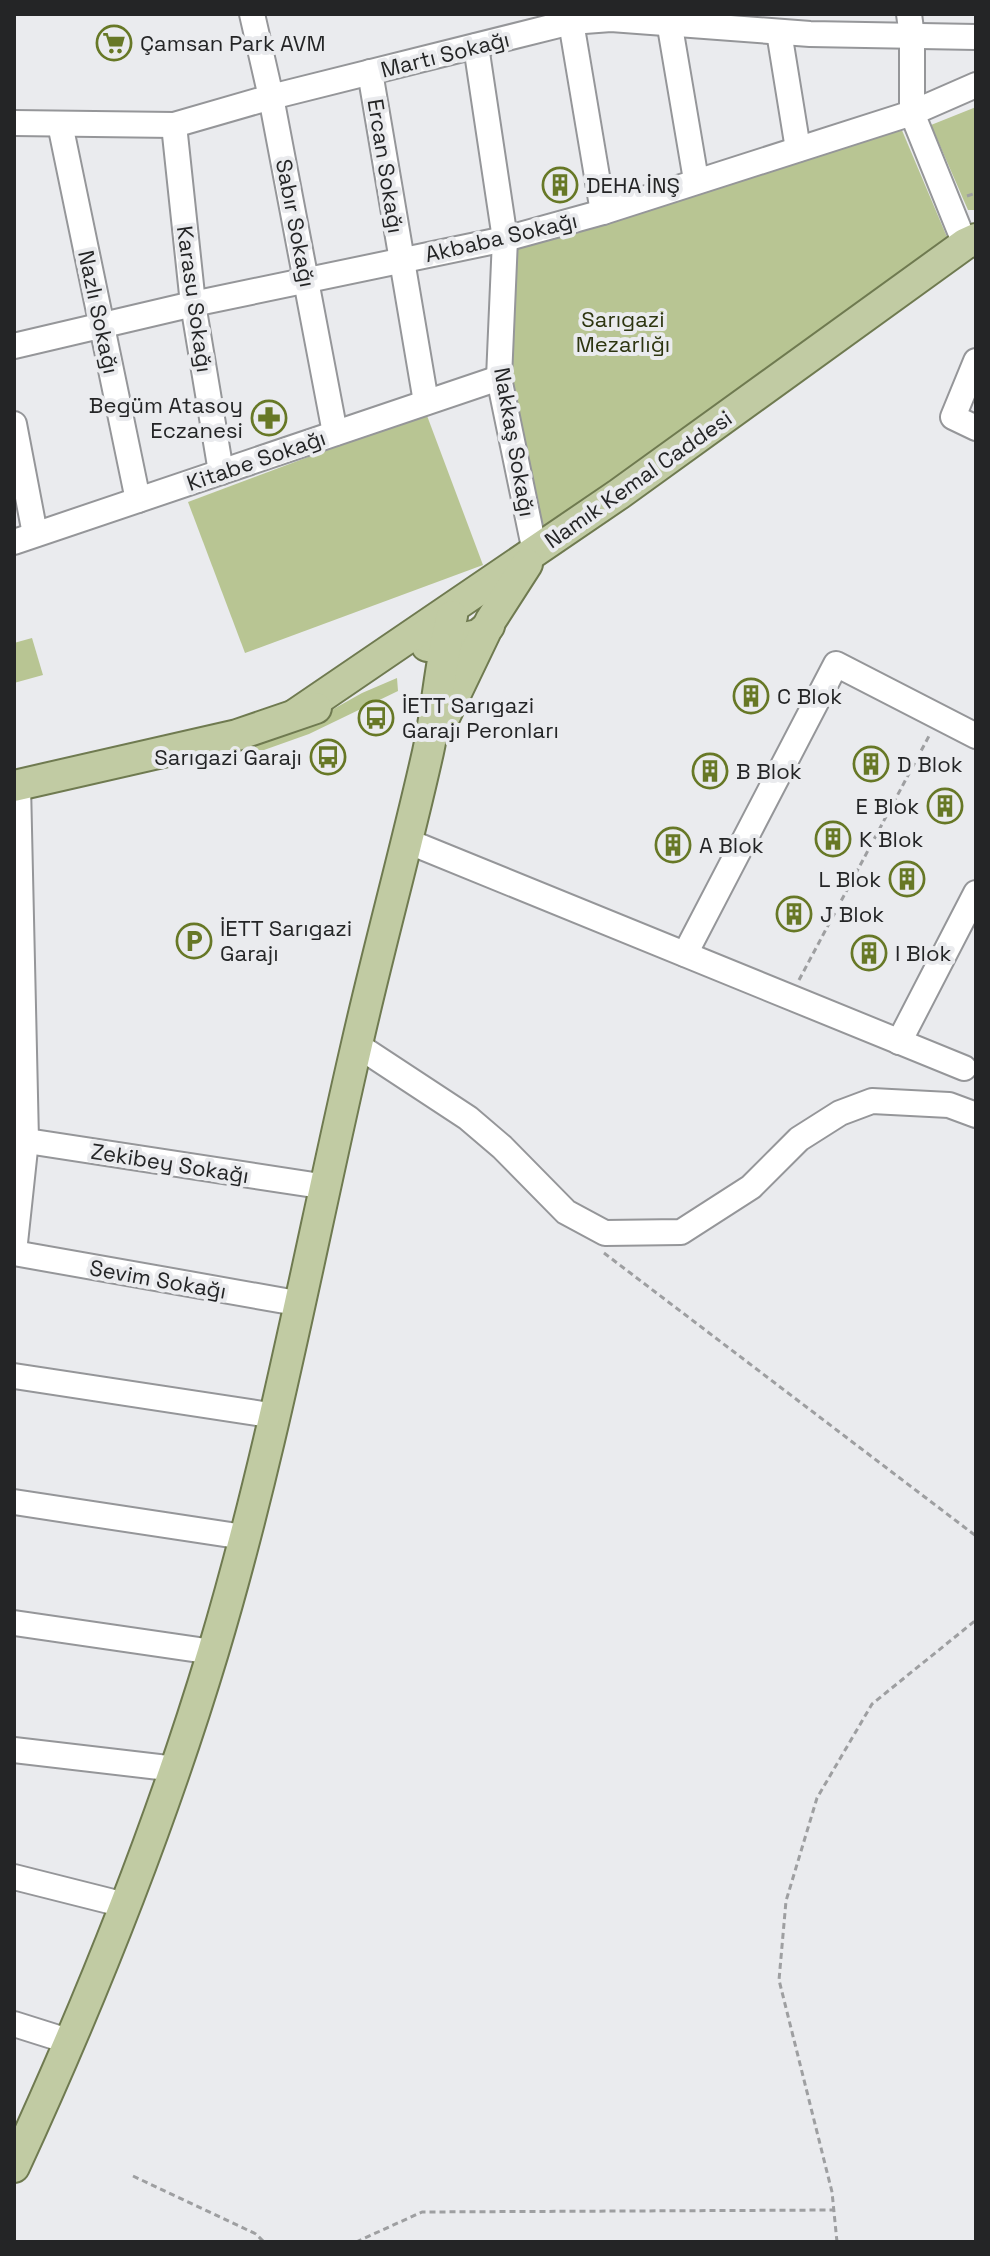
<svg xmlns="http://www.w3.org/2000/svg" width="990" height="2256" font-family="'Space Grotesk',sans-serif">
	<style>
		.green { fill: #b8c593 }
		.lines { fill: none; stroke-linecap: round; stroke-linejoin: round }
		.minor-casing { stroke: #959699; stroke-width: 28 }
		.major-casing { stroke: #6f7a50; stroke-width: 34 }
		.path { stroke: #9e9fa1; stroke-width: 3; stroke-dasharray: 6 4; stroke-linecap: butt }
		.minor { stroke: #fff; stroke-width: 24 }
		.major { stroke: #c1cba3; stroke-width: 30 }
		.labels { text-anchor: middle; stroke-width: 8; stroke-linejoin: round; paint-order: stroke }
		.poi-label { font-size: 22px; fill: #242526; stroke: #eaebee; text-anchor: start }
		.street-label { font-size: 22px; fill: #242526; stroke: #eaebee }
		.park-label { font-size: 22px; fill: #2d3510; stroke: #eaebee }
	</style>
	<rect width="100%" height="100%" fill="#eaebee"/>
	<g class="green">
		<polygon points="976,107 976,210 968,210 931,125"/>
		<polygon points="901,128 947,237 542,531 508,380 515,246"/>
		<polygon points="426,413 483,565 245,653 188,502"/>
		<polygon points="32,638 43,675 14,683 14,643"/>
		<polygon points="397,678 398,691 309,734 264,750 237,751 305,725 362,693"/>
	</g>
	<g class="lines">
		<g class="minor-casing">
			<g id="minor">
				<polyline points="252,14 271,97 335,433"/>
				<polyline points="909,14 912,37 912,113 965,244"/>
				<polyline points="669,21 696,180"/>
				<polyline points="571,22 603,212"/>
				<polyline points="779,32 798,149"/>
				<polyline points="476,46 505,239 499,378 535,552"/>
				<polyline points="370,72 426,402"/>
				<polyline points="14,123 174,125 271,97 571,22 611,19 810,34 976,37"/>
				<polyline points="60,124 138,500"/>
				<polyline points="174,125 193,304 221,472"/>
				<polyline points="14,346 193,304 505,239 603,212 912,113 976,85"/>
				<polyline points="976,361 953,417 976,428"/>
				<polyline points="14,424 35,534"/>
				<polyline points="14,542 499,378"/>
				<polyline points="407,841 964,1068"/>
				<polyline points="685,954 836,664 976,736"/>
				<polyline points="899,1042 976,893"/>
				<polyline points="357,1045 468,1118 502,1147 566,1212 605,1233 681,1232 751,1187 799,1139 840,1113 872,1101 949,1105 976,1115"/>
				<polyline points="14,1139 327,1187"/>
				<polyline points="14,1252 26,1140 18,785"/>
				<polyline points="14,1253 302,1304"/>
				<polyline points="14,1376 276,1416"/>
				<polyline points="14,1502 244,1537"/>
				<polyline points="14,1623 213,1652"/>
				<polyline points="14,1750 176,1769"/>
				<polyline points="14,1877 125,1905"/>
				<polyline points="14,2024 71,2042"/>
			</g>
		</g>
		<g class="major-casing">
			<g id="major">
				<polyline points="427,646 478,635 489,626"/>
				<polyline points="296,714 619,494 965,244 976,239"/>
				<polyline points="442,722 491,620 527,564"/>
				<polyline points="14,786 237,735 316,708"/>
				<path d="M14,2167c77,-167 146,-339 199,-515 60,-200 97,-405 144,-608 22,-97 49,-194 71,-292 10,-45 12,-91 24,-136"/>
			</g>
		</g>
		<g class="path">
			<polyline points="967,196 976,193"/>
			<polyline points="799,980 929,736"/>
			<polyline points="604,1253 976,1536"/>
			<polyline points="133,2176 256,2234 264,2242"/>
			<polyline points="356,2242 422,2212 834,2210"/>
			<polyline points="837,2242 832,2192 779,1980 786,1901 817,1798 872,1704 976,1620"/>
		</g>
		<use href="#minor" class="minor"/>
		<use href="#major" class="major"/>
	</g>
	<defs>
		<g id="supermarket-ring" transform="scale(1.8)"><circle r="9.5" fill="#eaebee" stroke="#677826" stroke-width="1.5"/><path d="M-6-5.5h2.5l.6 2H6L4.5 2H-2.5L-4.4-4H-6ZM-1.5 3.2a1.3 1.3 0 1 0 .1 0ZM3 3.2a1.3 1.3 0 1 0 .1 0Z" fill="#677826"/></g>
		<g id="building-ring" transform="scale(1.8)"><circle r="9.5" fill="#eaebee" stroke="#677826" stroke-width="1.5"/><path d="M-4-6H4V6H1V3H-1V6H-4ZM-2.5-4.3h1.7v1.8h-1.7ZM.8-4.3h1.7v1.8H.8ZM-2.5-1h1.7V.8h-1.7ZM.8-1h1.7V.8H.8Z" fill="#677826"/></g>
		<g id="pharmacy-ring" transform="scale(1.8)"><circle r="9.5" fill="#eaebee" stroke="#677826" stroke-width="1.5"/><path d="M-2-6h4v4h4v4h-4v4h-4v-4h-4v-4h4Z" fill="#677826"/></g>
		<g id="bus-ring" transform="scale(1.8)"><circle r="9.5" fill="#eaebee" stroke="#677826" stroke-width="1.5"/><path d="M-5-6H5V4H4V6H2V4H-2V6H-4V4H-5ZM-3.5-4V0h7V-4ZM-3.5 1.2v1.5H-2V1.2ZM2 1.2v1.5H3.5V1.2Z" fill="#677826"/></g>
		<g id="parking-ring" transform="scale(1.8)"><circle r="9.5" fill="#eaebee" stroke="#677826" stroke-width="1.5"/><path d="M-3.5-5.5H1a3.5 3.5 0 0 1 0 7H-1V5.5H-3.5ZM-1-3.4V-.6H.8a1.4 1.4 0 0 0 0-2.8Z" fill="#677826"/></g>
	</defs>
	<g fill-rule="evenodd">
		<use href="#supermarket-ring" x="114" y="43"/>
		<use href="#building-ring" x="560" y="185"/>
		<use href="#pharmacy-ring" x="269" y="418"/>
		<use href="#building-ring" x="751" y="696"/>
		<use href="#bus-ring" x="376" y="718"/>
		<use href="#bus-ring" x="328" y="757"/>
		<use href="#building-ring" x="871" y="764"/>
		<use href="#building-ring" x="710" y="771"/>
		<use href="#building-ring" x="945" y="806"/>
		<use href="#building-ring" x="833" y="839"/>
		<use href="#building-ring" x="673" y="845"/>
		<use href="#building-ring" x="907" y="879"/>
		<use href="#building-ring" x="794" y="914"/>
		<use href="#parking-ring" x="194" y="941"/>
		<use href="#building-ring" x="869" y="953"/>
	</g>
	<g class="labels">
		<g class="poi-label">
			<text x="140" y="51">Çamsan Park AVM</text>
			<text x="586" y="193">DEHA İNŞ</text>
			<text x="243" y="413" text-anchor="end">Begüm Atasoy<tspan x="243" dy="25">Eczanesi</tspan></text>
			<text x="777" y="704">C Blok</text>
			<text x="402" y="713">İETT Sarıgazi<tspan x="402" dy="25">Garajı Peronları</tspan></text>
			<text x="302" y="765" text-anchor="end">Sarıgazi Garajı</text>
			<text x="897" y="772">D Blok</text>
			<text x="736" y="779">B Blok</text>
			<text x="919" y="814" text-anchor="end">E Blok</text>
			<text x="859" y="847">K Blok</text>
			<text x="699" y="853">A Blok</text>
			<text x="881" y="887" text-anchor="end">L Blok</text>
			<text x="820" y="922">J Blok</text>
			<text x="220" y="936">İETT Sarıgazi<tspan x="220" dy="25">Garajı</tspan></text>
			<text x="895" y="961">I Blok</text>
		</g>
		<g class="street-label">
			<text transform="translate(445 54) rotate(-14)" y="8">Martı Sokağı</text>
			<text transform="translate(386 166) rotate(81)" y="8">Ercan Sokağı</text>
			<text transform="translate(296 223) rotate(79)" y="8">Sabır Sokağı</text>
			<text transform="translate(501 237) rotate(-13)" y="8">Akbaba Sokağı</text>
			<text transform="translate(195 299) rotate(82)" y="8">Karasu Sokağı</text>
			<text transform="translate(99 312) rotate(78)" y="8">Nazlı Sokağı</text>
			<text transform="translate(515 442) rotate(80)" y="8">Nakkaş Sokağı</text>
			<text transform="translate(256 460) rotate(-19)" y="8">Kitabe Sokağı</text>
			<text transform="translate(638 479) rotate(-35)" y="8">Namık Kemal Caddesi</text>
			<text transform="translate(170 1163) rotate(9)" y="8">Zekibey Sokağı</text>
			<text transform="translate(158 1279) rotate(10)" y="8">Sevim Sokağı</text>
		</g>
		<g class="park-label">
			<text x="623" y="327">Sarıgazi<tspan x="623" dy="25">Mezarlığı</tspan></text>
		</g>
	</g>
	<rect width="990" height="2256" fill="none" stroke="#242526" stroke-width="32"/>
</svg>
